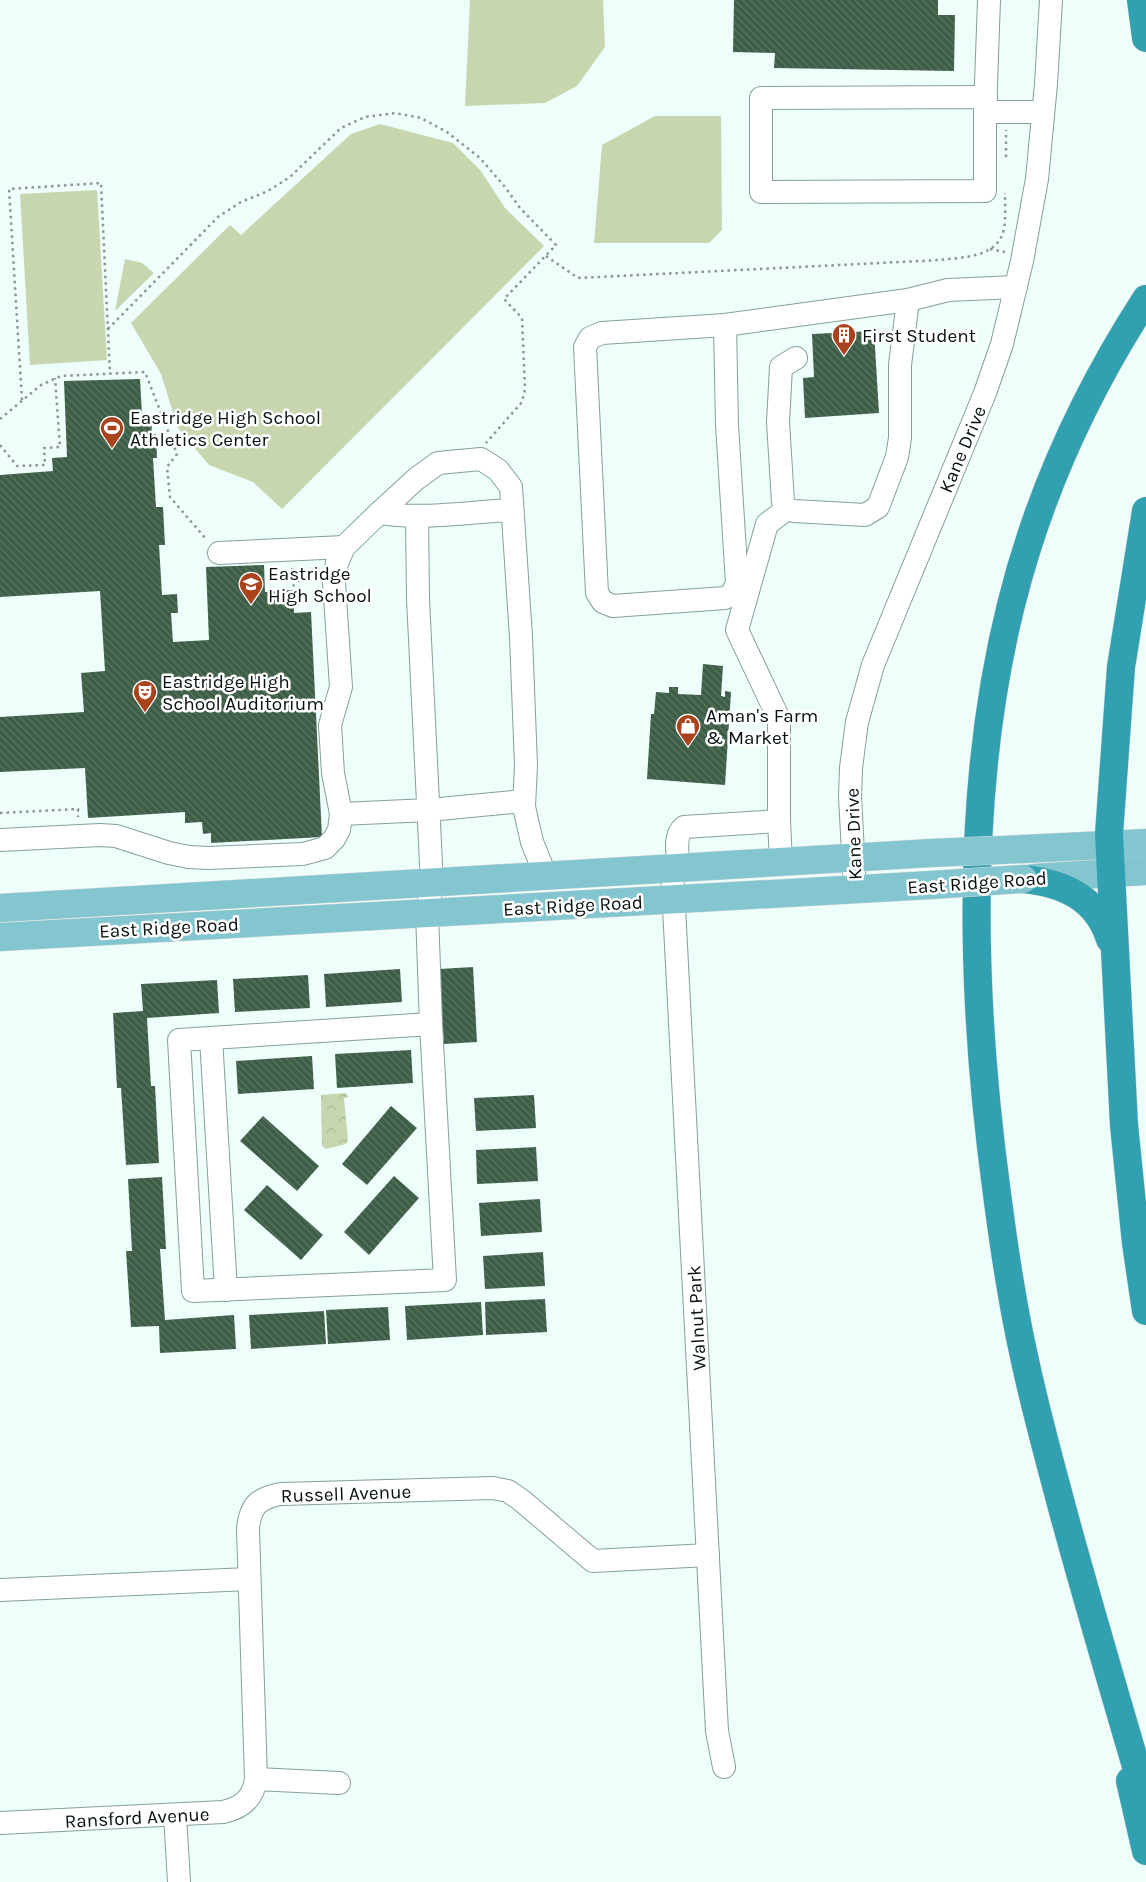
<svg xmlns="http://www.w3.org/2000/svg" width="1146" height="1882" font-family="Karla,sans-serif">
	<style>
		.grass { fill: #c7d6af }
		.park { fill: url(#park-crowns) }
		.building { fill: url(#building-back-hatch) }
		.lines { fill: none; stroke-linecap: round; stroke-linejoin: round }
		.minor-casing { stroke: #84a09a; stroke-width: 24 }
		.major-casing { stroke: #d7d9d9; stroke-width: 29 }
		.highway-casing { stroke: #d7d9d9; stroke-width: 29 }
		.path { stroke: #889694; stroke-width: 2.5; stroke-dasharray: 2.5 4; stroke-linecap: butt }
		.minor { stroke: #fff; stroke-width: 22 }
		.major { stroke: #83c6d0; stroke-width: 28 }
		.highway { stroke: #31a0b0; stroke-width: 28 }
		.major-bridge-casing { stroke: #d7d9d9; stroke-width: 29; stroke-linecap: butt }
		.major-bridge { stroke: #83c6d0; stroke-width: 28 }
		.labels { text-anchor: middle; stroke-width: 5; stroke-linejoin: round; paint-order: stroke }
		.poi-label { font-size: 19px; fill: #07110f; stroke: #fff; text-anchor: start }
		.street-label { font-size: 19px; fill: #07110f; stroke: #fff }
	</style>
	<defs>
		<pattern id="park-crowns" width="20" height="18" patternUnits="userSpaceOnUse" patternTransform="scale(1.25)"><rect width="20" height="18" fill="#c7d6af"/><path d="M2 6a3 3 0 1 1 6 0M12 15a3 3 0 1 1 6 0" fill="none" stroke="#a9b795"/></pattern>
		<pattern id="building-back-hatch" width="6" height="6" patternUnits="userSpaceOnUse" patternTransform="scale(1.25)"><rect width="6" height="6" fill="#3d5e46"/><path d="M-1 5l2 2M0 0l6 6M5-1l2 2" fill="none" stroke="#5b7462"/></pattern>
	</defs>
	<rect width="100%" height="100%" fill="#edfefb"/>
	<g class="grass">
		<polygon points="470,0 603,0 605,47 577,86 545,103 465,106"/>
		<polygon points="655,116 721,116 722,230 709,243 594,243 602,145"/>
		<polygon points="380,124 453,143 481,171 505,208 544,246 282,509 253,482 209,465 178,428 161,374 131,323 230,225 241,235 351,134"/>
		<polygon points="97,190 107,360 30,365 20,194"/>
		<polygon points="125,259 142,263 154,273 115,311"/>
	</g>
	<polygon class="park" points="346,1093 348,1097 344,1098 348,1140 346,1144 326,1149 322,1146 321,1095"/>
	<g class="building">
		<polygon points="734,0 938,0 938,15 955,15 954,71 774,68 775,53 733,52"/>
		<polygon points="874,331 879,413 805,418 803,378 814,377 812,334"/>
		<polygon points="140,379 142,415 151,415 152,434 156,434 157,458 153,458 156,507 163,507 165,545 159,545 162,595 177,594 178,613 171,613 173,642 209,640 206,567 264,565 265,592 293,590 294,613 311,612 322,837 211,843 211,833 203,834 202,822 185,823 185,812 88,818 85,768 0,772 0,717 84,712 81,673 105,671 100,591 0,597 0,475 53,471 52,458 67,457 64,381"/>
		<polygon points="703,664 723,666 721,696 725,697 725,691 731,692 725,785 647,779 651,714 654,714 656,692 669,693 669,687 678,687 678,694 701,695"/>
		<polygon points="473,967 477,1042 444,1044 439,969"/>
		<polygon points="400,969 402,1002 326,1007 324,974"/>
		<polygon points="308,975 310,1008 235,1012 233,979"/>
		<polygon points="217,980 219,1013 147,1018 151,1086 155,1086 159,1163 126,1165 121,1088 117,1088 113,1013 143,1011 141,984"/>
		<polygon points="411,1050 413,1083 337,1088 335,1054"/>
		<polygon points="312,1056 314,1089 238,1094 236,1061"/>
		<polygon points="534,1095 536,1128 476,1131 474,1098"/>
		<polygon points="391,1106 417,1128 367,1185 342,1164"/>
		<polygon points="263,1116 319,1166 297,1191 240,1141"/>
		<polygon points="536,1147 538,1181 477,1184 476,1150"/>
		<polygon points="394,1176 419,1198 369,1255 344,1232"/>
		<polygon points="162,1177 166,1249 160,1249 165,1320 234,1315 236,1349 160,1353 159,1326 131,1327 126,1251 132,1251 128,1179"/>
		<polygon points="267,1185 323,1235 301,1260 244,1210"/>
		<polygon points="540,1199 542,1232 481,1236 479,1203"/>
		<polygon points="543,1252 545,1286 485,1289 483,1256"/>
		<polygon points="545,1299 547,1332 486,1335 485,1302"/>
		<polygon points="481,1302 483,1335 407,1340 405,1306"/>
		<polygon points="388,1307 390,1340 328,1344 326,1310"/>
		<polygon points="324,1311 326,1344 251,1349 249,1315"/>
	</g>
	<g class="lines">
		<g class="minor-casing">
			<g id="minor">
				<polyline points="989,0 985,112 1043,112"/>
				<polyline points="985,112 985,191 761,192 761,98 986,97"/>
				<polyline points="725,325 727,425 737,583 732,594 725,598 613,606 603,602 597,593 585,347 590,338 602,333 725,325 908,300 948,290 1016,287"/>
				<polyline points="796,358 781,367 778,422 783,502 787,509 794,511 865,515 878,507 897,457 900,438 900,365 908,300"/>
				<path d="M511,510c-43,2 -89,10 -132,3l37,-34 22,-16 43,-4 17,11 13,17 10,150 5,128 -2,42 8,35 11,27 7,8"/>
				<polyline points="417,516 418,599 432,884 427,913 431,1024 445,1280 193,1291 179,1040 431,1024"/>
				<polyline points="219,553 344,547"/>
				<polyline points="341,814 429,810 523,801"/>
				<polyline points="779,821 779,719 737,630 767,524 787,509"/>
				<polyline points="0,840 100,835 116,836 169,853 189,857 208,858 303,854 325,848 334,839 339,830 341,814 333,773 330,725 341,687 334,582 337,563 344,547 379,513"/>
				<path d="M679,868c-1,-13 -6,-32 5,-41l95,-6 2,41"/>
				<polyline points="672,869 717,1731 724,1767"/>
				<polyline points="855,890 850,797 851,768 857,722 873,665 985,393 1002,344 1022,261 1037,179 1046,84 1051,0"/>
				<polyline points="211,1038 226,1290"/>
				<polyline points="0,1590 249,1579"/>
				<polyline points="256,1779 339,1783"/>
				<polyline points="175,1815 179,1882"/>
				<path d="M0,1823l223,-11c19,-4 30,-13 33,-33l-8,-250c2,-23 10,-31 33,-35l212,-6 15,3 13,9 72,61 115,-6"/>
			</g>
		</g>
		<g class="major-casing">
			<g id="major">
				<polyline points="1023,849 1146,843"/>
				<polyline points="1033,878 1146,871"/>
				<polyline points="0,908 931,853"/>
				<polyline points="0,937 931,885"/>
			</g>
		</g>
		<g class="highway-casing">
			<g id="highway">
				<polyline points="1141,0 1146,38"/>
				<path d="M1146,299c-61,94 -108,197 -135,306 -47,188 -40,398 -14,589 7,54 15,109 27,162 11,53 26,106 40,159 26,95 54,190 82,285"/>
				<polyline points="1146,511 1121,667 1109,834 1124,1125 1136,1243 1146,1311"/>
				<path d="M1023,879c41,4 74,19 87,60"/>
				<polyline points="1130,1781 1146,1851"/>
			</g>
		</g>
		<g class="path">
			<polyline points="1006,157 1006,130"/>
			<polyline points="990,249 1005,252"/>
			<path d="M546,256l32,22 362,-18c23,-3 59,-2 64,-32 2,-11 1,-24 1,-35"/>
			<polyline points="108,329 218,217 241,202 268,191 290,177 341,128 365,117 395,113 421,118 447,132 480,158 505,187 520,208 556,245 504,299 522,318 525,389 522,402 486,443"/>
			<polyline points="22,400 9,189 101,183 110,374"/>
			<polyline points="0,419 41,385 61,376 145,372 177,454 167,467 170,497 206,539"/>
			<polyline points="0,445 17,466 45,465 44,448 60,447 55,378"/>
			<polyline points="292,568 298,581 293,586"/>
			<polyline points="0,813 78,809 78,817"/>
		</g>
		<use href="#minor" class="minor"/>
		<use href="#major" class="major"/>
		<use href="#highway" class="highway"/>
		<g class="major-bridge-casing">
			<g id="major-bridge">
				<polyline points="931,853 1023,849"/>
				<polyline points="931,885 1023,879"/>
			</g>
		</g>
		<use href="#major-bridge" class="major-bridge"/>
	</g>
	<defs>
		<g id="building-pin" transform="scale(1.25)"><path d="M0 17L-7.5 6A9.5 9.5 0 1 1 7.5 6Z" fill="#aa431c" stroke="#fff"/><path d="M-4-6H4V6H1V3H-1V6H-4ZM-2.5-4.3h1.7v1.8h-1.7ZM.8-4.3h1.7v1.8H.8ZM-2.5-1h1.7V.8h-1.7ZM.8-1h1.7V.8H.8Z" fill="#fff"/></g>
		<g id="stadium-pin" transform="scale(1.25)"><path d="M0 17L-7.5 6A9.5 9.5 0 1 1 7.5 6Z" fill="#aa431c" stroke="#fff"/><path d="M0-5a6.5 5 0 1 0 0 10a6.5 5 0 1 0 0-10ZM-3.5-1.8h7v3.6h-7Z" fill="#fff"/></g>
		<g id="school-pin" transform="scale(1.25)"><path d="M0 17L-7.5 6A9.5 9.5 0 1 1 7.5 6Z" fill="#aa431c" stroke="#fff"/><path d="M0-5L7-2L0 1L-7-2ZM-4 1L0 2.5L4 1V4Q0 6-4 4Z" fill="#fff"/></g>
		<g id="theatre-pin" transform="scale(1.25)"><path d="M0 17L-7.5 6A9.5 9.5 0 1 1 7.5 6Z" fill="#aa431c" stroke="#fff"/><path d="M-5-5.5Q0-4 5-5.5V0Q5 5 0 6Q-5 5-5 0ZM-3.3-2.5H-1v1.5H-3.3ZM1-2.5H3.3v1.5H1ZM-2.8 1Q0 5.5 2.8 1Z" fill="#fff"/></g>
		<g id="shop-pin" transform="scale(1.25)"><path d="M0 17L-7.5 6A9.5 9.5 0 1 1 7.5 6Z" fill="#aa431c" stroke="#fff"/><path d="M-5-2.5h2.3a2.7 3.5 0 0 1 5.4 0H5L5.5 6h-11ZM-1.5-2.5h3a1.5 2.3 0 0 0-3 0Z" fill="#fff"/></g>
	</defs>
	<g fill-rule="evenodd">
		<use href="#building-pin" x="844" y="335"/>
		<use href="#stadium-pin" x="112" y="428"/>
		<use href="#school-pin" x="251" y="584"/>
		<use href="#theatre-pin" x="145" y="692"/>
		<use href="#shop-pin" x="688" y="726"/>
	</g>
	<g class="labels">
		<g class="poi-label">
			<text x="862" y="342">First Student</text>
			<text x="130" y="424">Eastridge High School<tspan x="130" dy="22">Athletics Center</tspan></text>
			<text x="268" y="580">Eastridge<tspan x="268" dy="22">High School</tspan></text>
			<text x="162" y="688">Eastridge High<tspan x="162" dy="22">School Auditorium</tspan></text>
			<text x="706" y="722">Aman's Farm<tspan x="706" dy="22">&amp; Market</tspan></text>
		</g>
		<g class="street-label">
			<text transform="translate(962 449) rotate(-67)" y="7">Kane Drive</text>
			<text transform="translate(853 834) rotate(-92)" y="7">Kane Drive</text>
			<text transform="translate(977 882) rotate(-4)" y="7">East Ridge Road</text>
			<text transform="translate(573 905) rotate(-3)" y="7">East Ridge Road</text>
			<text transform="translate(169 927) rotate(-3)" y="7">East Ridge Road</text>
			<text transform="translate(696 1318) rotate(-93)" y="7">Walnut Park</text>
			<text transform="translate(346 1493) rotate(-2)" y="7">Russell Avenue</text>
			<text transform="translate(137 1817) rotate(-3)" y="7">Ransford Avenue</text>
		</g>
	</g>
</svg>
